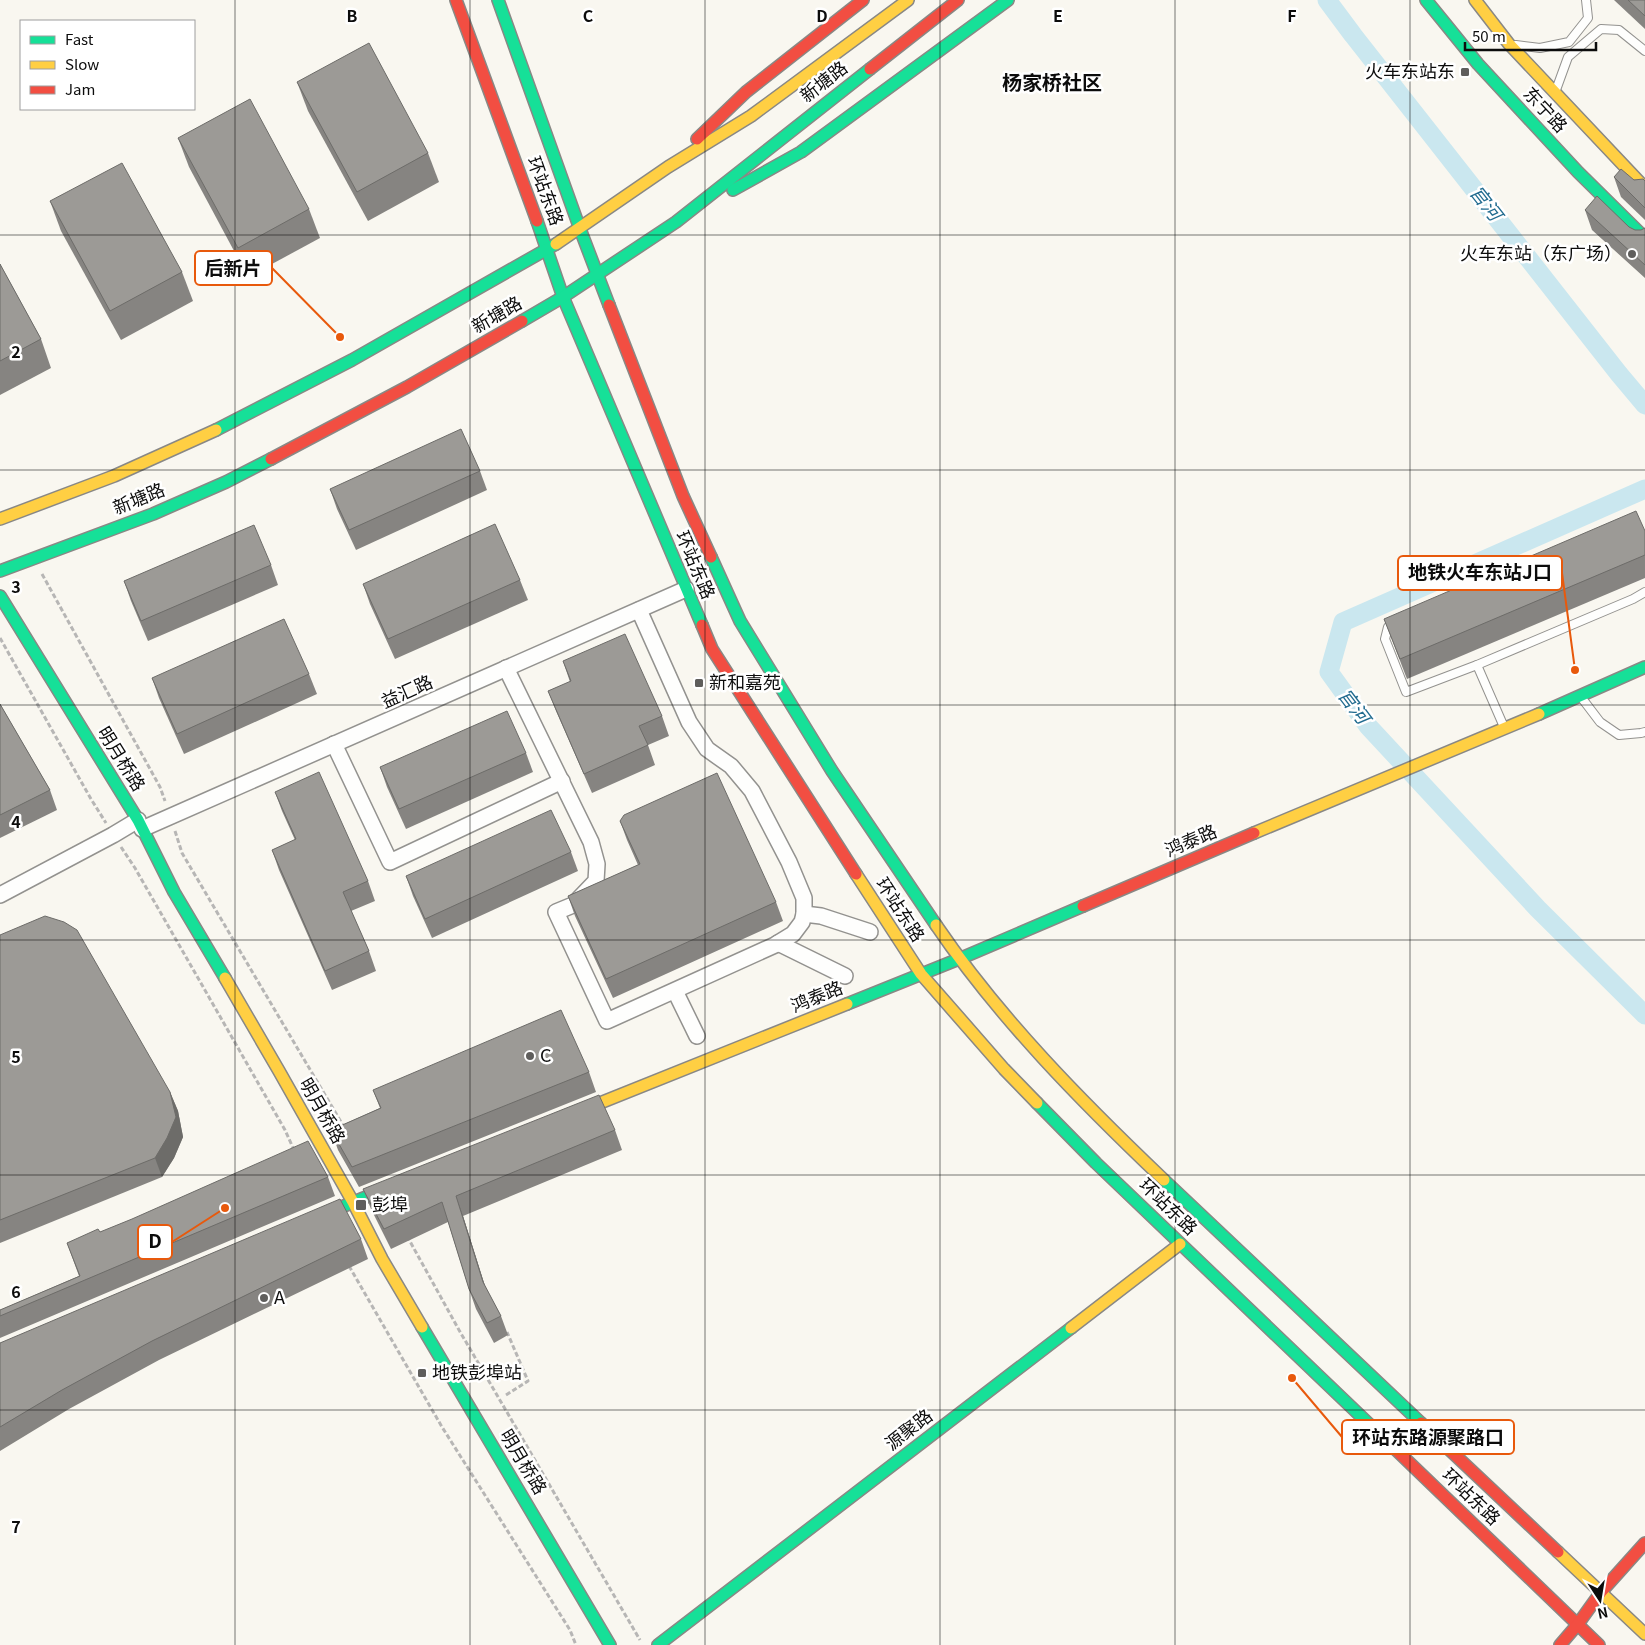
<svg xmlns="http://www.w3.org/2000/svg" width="1645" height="1645" font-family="Georgia,'Noto Sans SC',serif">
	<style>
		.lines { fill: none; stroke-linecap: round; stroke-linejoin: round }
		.canal { stroke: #cae7ef; stroke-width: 19 }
		.lane-casing { stroke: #93928f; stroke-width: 10 }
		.street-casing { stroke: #93928f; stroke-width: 18 }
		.fast-casing { stroke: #898885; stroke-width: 14 }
		.slow-casing { stroke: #898885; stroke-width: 14 }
		.jam-casing { stroke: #898885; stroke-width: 14 }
		.path { stroke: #b7b6b5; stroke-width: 3; stroke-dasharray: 5 2.5; stroke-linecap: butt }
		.lane { stroke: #fefefd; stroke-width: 8 }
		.street { stroke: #fefefd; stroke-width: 15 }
		.fast { stroke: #16e098; stroke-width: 11 }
		.slow { stroke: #ffcf43; stroke-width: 11 }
		.jam { stroke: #f24e42; stroke-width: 11 }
		.wall { fill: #868481 }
		.shaded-wall { fill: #6d6c69 }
		.building { fill: #9c9a96; stroke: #6d6c69 }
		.grid { fill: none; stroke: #0c0c0c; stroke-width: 1; stroke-opacity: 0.55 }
		.poi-dot { fill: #5f5e5c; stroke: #fff; stroke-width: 2 }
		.labels { text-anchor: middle; stroke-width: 5; stroke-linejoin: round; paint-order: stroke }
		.poi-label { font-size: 18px; fill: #0c0c0c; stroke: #fff; text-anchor: start }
		.street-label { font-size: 18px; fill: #0c0c0c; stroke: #fff }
		.water-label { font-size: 19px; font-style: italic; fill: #226c90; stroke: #fff }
		.quarter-label { font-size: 20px; font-weight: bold; fill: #0c0c0c; stroke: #fff }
		.grid-label { font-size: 16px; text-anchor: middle; font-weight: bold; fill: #0c0c0c; stroke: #fff; stroke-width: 5; stroke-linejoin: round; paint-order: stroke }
		.leader { fill: none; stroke: #e8590c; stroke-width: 2 }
		.callout-dot { fill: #e8590c; stroke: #fff; stroke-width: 2 }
		.callout { fill: #fff; stroke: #e8590c; stroke-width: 2 }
		.callout-label { font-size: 19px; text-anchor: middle; font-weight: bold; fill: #0c0c0c }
	</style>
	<rect width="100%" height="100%" fill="#f9f7f0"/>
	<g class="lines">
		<g class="canal">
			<polyline points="1327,0 1353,35 1619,374 1645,405"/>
			<polyline points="1645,489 1343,622 1329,672 1368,726 1538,909 1645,1015"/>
		</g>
		<g class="lane-casing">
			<g id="lane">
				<polyline points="1516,45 1540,48 1569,42 1588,18 1586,0"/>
				<polyline points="1556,90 1568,57 1601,29 1619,30 1645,51"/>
				<polyline points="1394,624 1388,627 1385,639 1406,692 1477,665 1633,599 1645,592"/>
				<polyline points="1477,665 1504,727"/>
				<polyline points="1581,697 1600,722 1619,735 1641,733 1645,732"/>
			</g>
		</g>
		<g class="street-casing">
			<g id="street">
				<polyline points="506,668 591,842 597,864 596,881 573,905 556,912 607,1021 775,945 793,934 802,922 804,914 804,898 789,862 752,791 731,766 707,749 689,722 639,610"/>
				<polyline points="334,744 390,862 562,781"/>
				<polyline points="142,829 686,589"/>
				<polyline points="0,895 113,835 138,820"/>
				<polyline points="804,914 821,916 870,932"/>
				<polyline points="778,943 845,976"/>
				<polyline points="675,991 697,1036"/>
			</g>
		</g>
		<g class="fast-casing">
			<g id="fast">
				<polyline points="498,0 580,229 609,305"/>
				<polyline points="1426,0 1478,64 1578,172 1645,238"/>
				<polyline points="733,190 801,152 1008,0"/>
				<polyline points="537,221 563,297 702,625"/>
				<polyline points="522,321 563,297 676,222 870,69"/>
				<polyline points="216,430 352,360 556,244"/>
				<polyline points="711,557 740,621 832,771 936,925"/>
				<polyline points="0,571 153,514 226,482 271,459"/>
				<polyline points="0,596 138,820 174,892 225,978"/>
				<polyline points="1539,714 1645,667"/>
				<polyline points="847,1004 959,959 1083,906"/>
				<polyline points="1037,1103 1096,1163 1392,1446"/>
				<polyline points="1164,1180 1421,1423"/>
				<polyline points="317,1217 393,1186"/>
				<polyline points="422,1327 610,1645"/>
				<polyline points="658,1645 1071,1328"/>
			</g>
		</g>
		<g class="slow-casing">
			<g id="slow">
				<polyline points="1475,0 1509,44 1645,188"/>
				<polyline points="556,244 668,167 751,116 908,0"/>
				<polyline points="0,519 114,476 216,430"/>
				<polyline points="1254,833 1539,714"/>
				<polyline points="856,874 921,974 1004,1069 1037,1103"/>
				<path d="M936,925c64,94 146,177 228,255"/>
				<polyline points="225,978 279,1071 353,1202 382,1259 422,1327"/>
				<polyline points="575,1113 847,1004"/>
				<polyline points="1071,1328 1180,1244"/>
				<polyline points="1558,1552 1645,1634"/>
			</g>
		</g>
		<g class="jam-casing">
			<g id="jam">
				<polyline points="456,0 537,221"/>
				<polyline points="870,69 958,0"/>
				<polyline points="697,139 746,92 863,0"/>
				<polyline points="609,305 683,496 711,557"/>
				<polyline points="271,459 407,387 522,321"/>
				<polyline points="702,625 712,649 856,874"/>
				<polyline points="1083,906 1254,833"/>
				<polyline points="1421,1423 1558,1552"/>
				<polyline points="1392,1446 1599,1645"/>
				<polyline points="1560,1645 1578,1624 1601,1592 1645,1543"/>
			</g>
		</g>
		<g class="path">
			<polyline points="42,574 160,787 165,801"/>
			<polyline points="0,638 91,799 106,823"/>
			<polyline points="175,831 182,853 344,1127"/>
			<polyline points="121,847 135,868 285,1130 294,1150"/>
			<polyline points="407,1236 459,1330 640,1640"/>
			<polyline points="349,1266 442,1427 570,1630 576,1645"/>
			<polyline points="506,1395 528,1381 507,1332"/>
		</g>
		<use href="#lane" class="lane"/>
		<use href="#street" class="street"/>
		<use href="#fast" class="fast"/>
		<use href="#slow" class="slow"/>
		<use href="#jam" class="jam"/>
	</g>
	<g class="wall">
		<polygon points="1614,0 1645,0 1645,29"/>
		<polygon points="297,82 428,153 439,182 368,221 308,111"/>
		<polygon points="178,138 309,209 320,238 248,277 189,167"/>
		<polygon points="1614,177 1645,181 1645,220 1621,197"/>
		<polygon points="50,201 182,272 193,301 121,340 61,231"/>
		<polygon points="1585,210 1635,230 1641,230 1645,228 1645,278 1592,230"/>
		<polygon points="0,264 41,339 51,368 0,395"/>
		<polygon points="480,471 487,490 356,550 337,509 330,489"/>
		<polygon points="1645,531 1645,578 1407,679 1384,619"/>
		<polygon points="271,565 278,585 148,641 131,601 124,581"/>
		<polygon points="520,580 528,600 395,659 370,604 363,584"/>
		<polygon points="563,661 662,716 669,736 648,745 655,765 592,793 556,711 548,691 570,682"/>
		<polygon points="309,674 317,694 184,754 159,698 152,678"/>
		<polygon points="0,704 50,790 57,810 0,838"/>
		<polygon points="526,753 533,772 406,829 387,787 380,767"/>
		<polygon points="275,792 368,881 375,901 351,911 369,951 376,971 332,990 279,870 272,850 295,840 282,811"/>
		<polygon points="620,821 776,902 783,921 613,998 575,916 568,896 638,865 627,840"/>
		<polygon points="571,852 578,871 432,938 413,896 406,876"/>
		<polygon points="0,935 170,1092 178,1111 183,1137 174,1158 162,1177 0,1243"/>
		<polygon points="589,1072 596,1092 359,1187 338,1150 331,1130 380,1108 373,1090"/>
		<polygon points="615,1130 622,1150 463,1216 485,1286 501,1316 508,1335 494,1343 476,1309 469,1289 448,1222 391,1249 371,1209 363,1189"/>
		<polygon points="328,1177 335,1196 0,1338 0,1310 79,1276 67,1243 100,1232"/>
		<polygon points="361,1239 368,1259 159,1360 69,1409 0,1451 0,1343"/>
	</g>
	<g class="shaded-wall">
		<polygon points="170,1092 178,1111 183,1137 174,1158 162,1177 155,1158"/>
		<polygon points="456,1196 463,1216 490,1302 483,1282"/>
	</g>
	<g class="building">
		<polygon points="1628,0 1645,0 1645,16"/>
		<polygon points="369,43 428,153 357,192 297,82"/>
		<polygon points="250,99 309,209 238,248 178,138"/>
		<polygon points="122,163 182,272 110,311 50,201"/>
		<polygon points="1621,169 1634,180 1643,179 1645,181 1645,208 1614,177"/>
		<polygon points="1597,196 1629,227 1635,230 1641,230 1645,228 1645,265 1585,210"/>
		<polygon points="0,264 41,339 0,361"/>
		<polygon points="461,429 480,471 349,530 330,489"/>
		<polygon points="1636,511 1645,531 1645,555 1400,659 1384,619"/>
		<polygon points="495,524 520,580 388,639 363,584"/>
		<polygon points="254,525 271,565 141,621 124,581"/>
		<polygon points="284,619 309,674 177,734 152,678"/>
		<polygon points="625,634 662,716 639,726 648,745 584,774 548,691 571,681 563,661"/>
		<polygon points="0,704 50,790 0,815"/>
		<polygon points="507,711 526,753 399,809 380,767"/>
		<polygon points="319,772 368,881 343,892 369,951 325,971 272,850 296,839 275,792"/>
		<polygon points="717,773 776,902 606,979 568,896 640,864 620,821 624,815"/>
		<polygon points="551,810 571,852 425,919 406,876"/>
		<polygon points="45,916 64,922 77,930 170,1092 176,1117 167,1138 155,1158 0,1220 0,935"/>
		<polygon points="561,1010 589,1072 352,1167 331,1130 381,1108 373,1090"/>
		<polygon points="599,1095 615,1130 456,1196 483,1282 501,1316 487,1323 469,1289 442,1202 384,1229 363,1189"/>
		<polygon points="308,1141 328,1177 0,1316 0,1310 80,1276 67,1243 98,1229 100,1232 132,1219"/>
		<polygon points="340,1199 361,1239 152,1341 62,1390 0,1427 0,1343"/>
	</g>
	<path class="grid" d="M235,0v1645M470,0v1645M705,0v1645M940,0v1645M1175,0v1645M1410,0v1645M0,235h1645M0,470h1645M0,705h1645M0,940h1645M0,1175h1645M0,1410h1645"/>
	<g class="poi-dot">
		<rect x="1460" y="67" width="10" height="10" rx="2.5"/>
		<circle cx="1632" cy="254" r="5"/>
		<rect x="694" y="678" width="10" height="10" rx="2.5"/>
		<circle cx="530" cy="1056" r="5"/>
		<rect x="355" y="1199" width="12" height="12" rx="2.5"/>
		<circle cx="264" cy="1298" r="5"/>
		<rect x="417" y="1368" width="10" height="10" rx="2.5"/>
	</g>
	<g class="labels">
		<g class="poi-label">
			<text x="1455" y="78" text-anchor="end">火车东站东</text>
			<text x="1622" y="260" text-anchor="end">火车东站（东广场）</text>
			<text x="709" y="689">新和嘉苑</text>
			<text x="540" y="1062">C</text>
			<text x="372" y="1211">彭埠</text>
			<text x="274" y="1304">A</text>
			<text x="432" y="1379">地铁彭埠站</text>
		</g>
		<g class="street-label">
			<text transform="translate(824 82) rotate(-38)" y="6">新塘路</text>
			<text transform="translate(1545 110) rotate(47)" y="6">东宁路</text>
			<text transform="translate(545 191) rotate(70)" y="6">环站东路</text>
			<text transform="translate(497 315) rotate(-30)" y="6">新塘路</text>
			<text transform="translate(139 499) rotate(-22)" y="6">新塘路</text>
			<text transform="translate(695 565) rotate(67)" y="6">环站东路</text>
			<text transform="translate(407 692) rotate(-24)" y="6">益汇路</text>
			<text transform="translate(121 759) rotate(58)" y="6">明月桥路</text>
			<text transform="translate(1191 841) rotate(-23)" y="6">鸿泰路</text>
			<text transform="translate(900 910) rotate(57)" y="6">环站东路</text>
			<text transform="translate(817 997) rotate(-22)" y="6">鸿泰路</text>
			<text transform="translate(322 1111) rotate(60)" y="6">明月桥路</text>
			<text transform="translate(1168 1207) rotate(44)" y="6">环站东路</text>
			<text transform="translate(909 1430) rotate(-38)" y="6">源聚路</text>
			<text transform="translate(523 1462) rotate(59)" y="6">明月桥路</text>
			<text transform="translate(1471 1497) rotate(44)" y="6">环站东路</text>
		</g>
		<g class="water-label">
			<text transform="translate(1486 203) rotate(52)" y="7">官河</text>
			<text transform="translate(1354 706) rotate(53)" y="7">官河</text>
		</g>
		<g class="quarter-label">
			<text x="1052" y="90">杨家桥社区</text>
		</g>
	</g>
	<g class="grid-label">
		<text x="352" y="22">B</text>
		<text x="588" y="22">C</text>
		<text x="822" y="22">D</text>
		<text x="1058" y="22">E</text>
		<text x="1292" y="22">F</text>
		<text x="16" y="358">2</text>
		<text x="16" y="593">3</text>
		<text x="16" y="828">4</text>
		<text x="16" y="1063">5</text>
		<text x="16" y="1298">6</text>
		<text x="16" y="1533">7</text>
	</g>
	<path class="leader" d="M340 337L272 268M1575 670L1562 573M225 1208L172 1242M1292 1378L1342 1437"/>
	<g class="callout-dot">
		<circle cx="340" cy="337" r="5"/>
		<circle cx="1575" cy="670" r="5"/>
		<circle cx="225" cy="1208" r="5"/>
		<circle cx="1292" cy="1378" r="5"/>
	</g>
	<g class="callout">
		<rect x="195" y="251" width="77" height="34" rx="5"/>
		<rect x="1398" y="556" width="164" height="34" rx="5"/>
		<rect x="138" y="1225" width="34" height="34" rx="5"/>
		<rect x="1342" y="1420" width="172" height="34" rx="5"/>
	</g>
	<g class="callout-label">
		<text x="233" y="275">后新片</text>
		<text x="1480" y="579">地铁火车东站J口</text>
		<text x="155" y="1248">D</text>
		<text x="1428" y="1444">环站东路源聚路口</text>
	</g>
	<rect x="20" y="20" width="175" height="90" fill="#ffffff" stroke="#9e9e9e"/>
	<rect x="30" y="36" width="25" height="8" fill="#16e098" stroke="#9e9e9e"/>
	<text x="65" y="45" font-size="15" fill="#0c0c0c">Fast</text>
	<rect x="30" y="61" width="25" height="8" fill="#ffcf43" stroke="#9e9e9e"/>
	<text x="65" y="70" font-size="15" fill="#0c0c0c">Slow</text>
	<rect x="30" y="86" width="25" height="8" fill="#f24e42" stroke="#9e9e9e"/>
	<text x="65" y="95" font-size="15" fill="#0c0c0c">Jam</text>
	<g transform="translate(1600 1600) rotate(168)" stroke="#ffffff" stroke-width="4" paint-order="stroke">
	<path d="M0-4L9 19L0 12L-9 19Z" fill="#0c0c0c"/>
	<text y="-8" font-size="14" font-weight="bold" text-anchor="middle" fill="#0c0c0c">N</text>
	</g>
	<path d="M1465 42v8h131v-8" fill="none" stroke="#0c0c0c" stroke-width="2.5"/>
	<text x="1472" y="42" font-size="15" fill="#0c0c0c" stroke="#ffffff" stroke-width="4" paint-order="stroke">50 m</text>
</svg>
